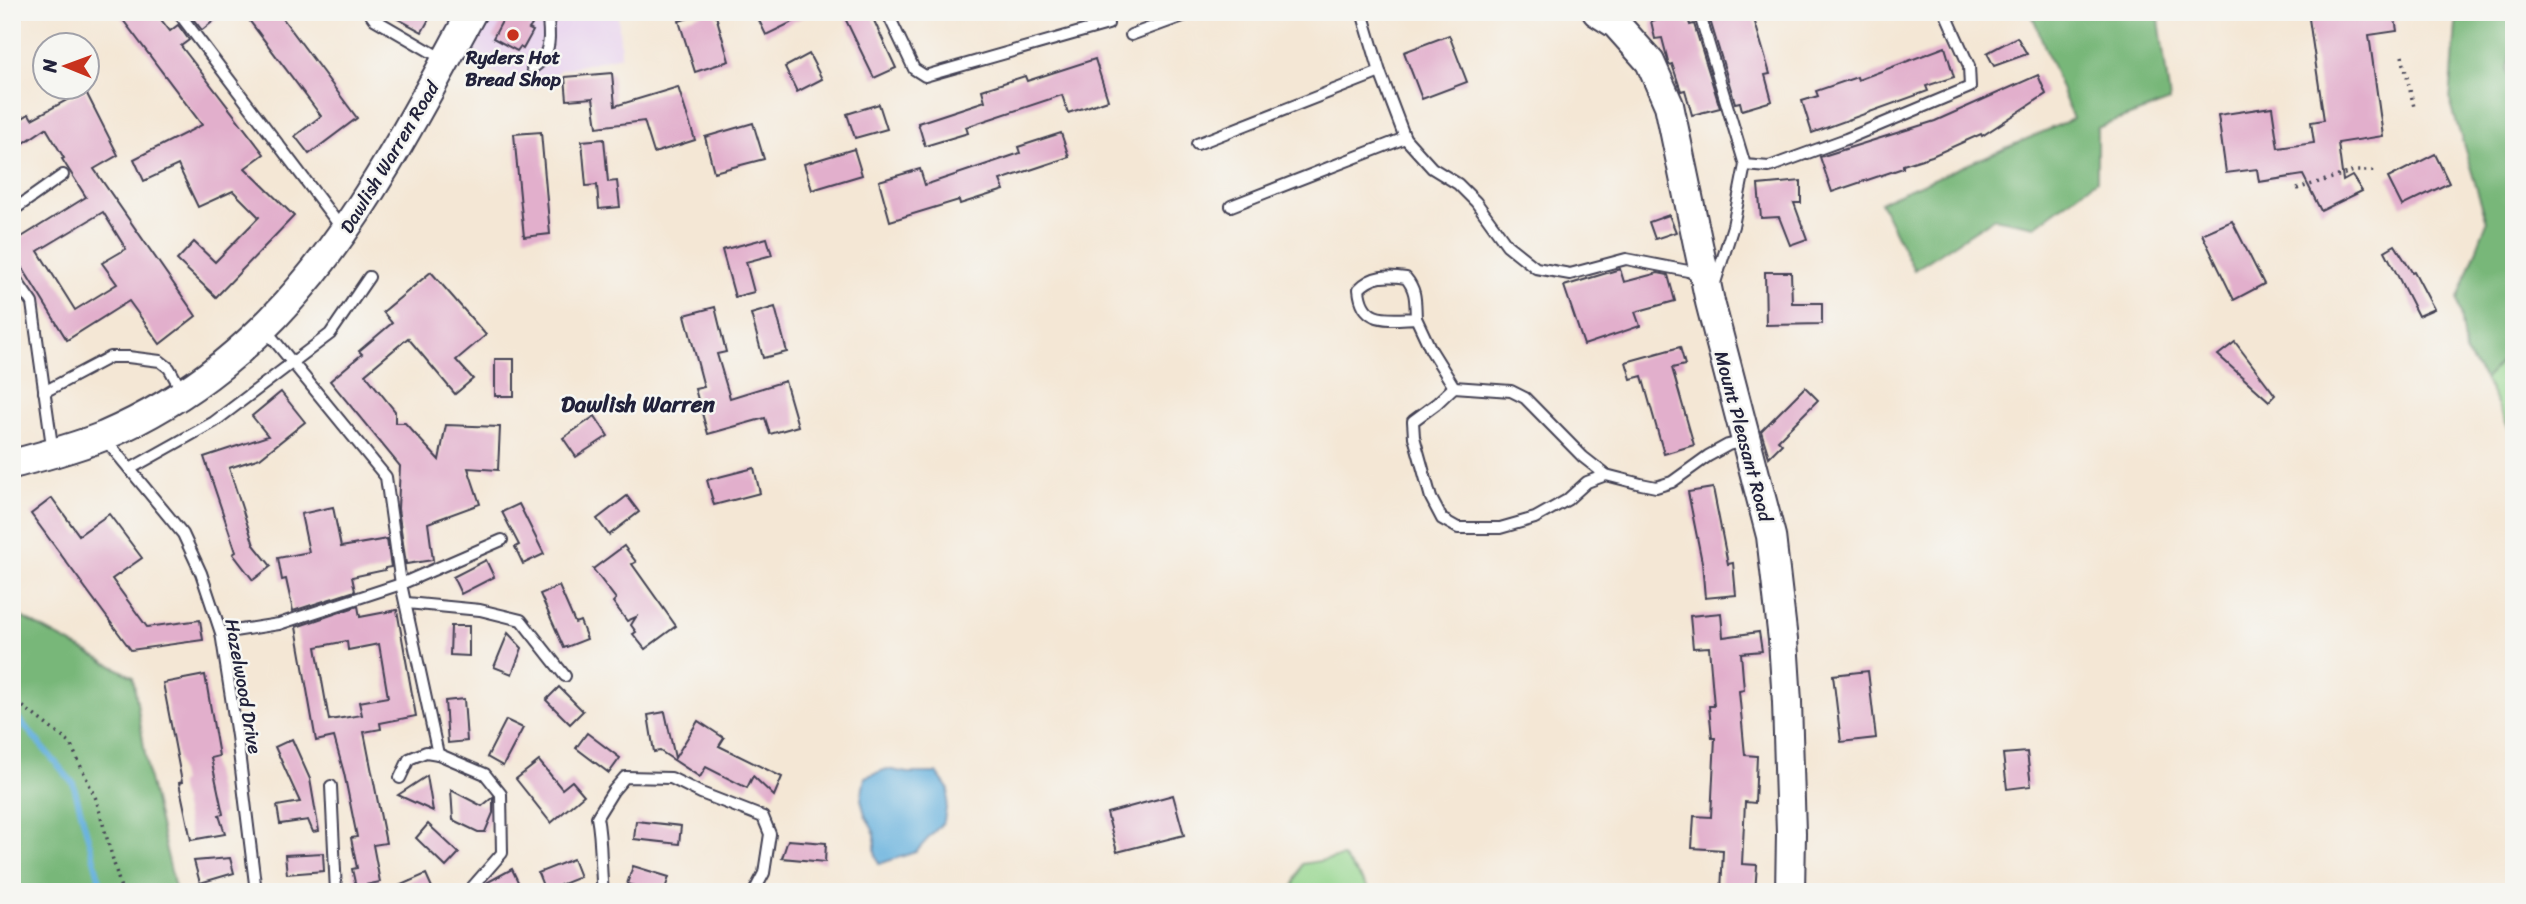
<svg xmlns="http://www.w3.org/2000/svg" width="2526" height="904" font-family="Sriracha,sans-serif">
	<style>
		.built { fill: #e8d2ee }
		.green { fill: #95d68e; stroke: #5c7c64; stroke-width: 2 }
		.forest { fill: #78b779; stroke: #4d6c5a; stroke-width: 2 }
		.water { fill: #65b0dd; stroke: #44698c; stroke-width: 2 }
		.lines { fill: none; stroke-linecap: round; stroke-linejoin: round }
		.stream { stroke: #65b0dd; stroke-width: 6 }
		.building { fill: #e2afcc; fill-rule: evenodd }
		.service-casing { stroke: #424052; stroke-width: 14 }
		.tertiary-casing { stroke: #424052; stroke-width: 32 }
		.path { stroke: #424052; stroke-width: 3.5; stroke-dasharray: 2 5; stroke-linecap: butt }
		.service { stroke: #fff; stroke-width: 10 }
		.tertiary { stroke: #fff; stroke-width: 28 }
		.poi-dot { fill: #c8321e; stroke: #f6f6f2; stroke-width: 2.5 }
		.labels { text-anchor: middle; stroke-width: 5; stroke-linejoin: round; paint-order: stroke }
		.poi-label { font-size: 19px; font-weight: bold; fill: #22223b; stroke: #f6f6f2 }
		.street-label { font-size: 19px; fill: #22223b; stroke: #f6f6f2 }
		.quarter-label { font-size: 23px; font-weight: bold; fill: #22223b; stroke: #f6f6f2 }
	</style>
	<rect width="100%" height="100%" fill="#f6f6f2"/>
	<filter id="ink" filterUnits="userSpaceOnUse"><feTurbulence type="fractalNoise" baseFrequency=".0143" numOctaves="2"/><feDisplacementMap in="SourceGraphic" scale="14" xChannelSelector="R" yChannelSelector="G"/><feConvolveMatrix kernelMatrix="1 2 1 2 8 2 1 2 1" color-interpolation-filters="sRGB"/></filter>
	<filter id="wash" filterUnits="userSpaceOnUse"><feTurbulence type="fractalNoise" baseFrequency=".00686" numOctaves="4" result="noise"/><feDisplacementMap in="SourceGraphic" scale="28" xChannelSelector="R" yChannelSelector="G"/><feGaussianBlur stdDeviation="1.57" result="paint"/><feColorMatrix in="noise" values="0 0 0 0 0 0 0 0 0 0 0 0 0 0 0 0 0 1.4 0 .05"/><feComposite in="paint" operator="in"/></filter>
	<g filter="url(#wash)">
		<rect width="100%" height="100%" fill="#f4e7d5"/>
		<polygon class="built" points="455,12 618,12 621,56 560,70 536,89 475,65 441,41"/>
		<g class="green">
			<polygon points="2514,346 2514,439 2485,380"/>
			<polygon points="1343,857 1369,889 1368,892 1291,892 1302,864"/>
		</g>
		<g class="forest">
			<polygon points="2031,12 2158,12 2170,101 2097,128 2097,180 2035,226 1994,218 1914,270 1880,202 2073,119"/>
			<polygon points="2457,12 2514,12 2514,38 2507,69 2514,94 2514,346 2485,380 2465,352 2458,298 2487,222 2450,101"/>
			<polygon points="12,612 133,677 149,779 176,892 12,892"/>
		</g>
		<polygon class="water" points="887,769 907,773 937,773 949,790 944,821 916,852 879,864 875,852 875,834 865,815 861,799 865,777"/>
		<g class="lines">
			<polyline class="stream" points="12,711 73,783 103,892"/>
		</g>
		<g id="blocks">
			<g class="building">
				<polygon points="117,12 155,12 170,31 178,25 189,40 181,46 264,154 245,168 294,216 216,297 177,260 194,242 215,262 259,217 233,191 198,207 178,165 144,181 134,159 202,125"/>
				<polygon points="194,12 225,12 202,30 190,15"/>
				<polygon points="243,12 278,12 357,118 309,154 295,136 321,116"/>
				<polygon points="385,12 433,12 422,32"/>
				<polygon points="507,12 516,12 532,25 529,29 533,31 523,49 520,47 517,51 493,38"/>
				<polygon points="708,12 715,12 729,61 695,72 679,21"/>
				<polygon points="755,12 813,12 766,35"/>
				<polygon points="842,12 870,12 896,68 874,78"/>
				<polygon points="1686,12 1690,25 1694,24 1720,108 1692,115 1685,90 1681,91 1672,64 1669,65 1668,61 1662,38 1655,39 1651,21"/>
				<polygon points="1740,12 1752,12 1770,74 1765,75 1772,101 1742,110 1740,102 1735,103 1710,20"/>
				<polygon points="2308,12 2394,12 2397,31 2369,35 2383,136 2338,143 2343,181 2352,176 2362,191 2321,211 2303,175 2259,182 2257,169 2226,173 2218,115 2272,107 2278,148 2314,143 2311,122 2324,120"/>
				<polygon points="1449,35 1467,82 1422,99 1404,52"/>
				<polygon points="2017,37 2027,54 1994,66 1987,53"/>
				<polygon points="1945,47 1954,77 1926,86 1928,91 1812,133 1802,101 1818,96 1816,91 1857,77 1858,80"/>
				<polygon points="809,54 822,79 797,92 785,67"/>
				<polygon points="1095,59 1108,100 1068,113 1062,95 966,127 968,133 925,146 918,123 985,101 982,90 1025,76 1027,81"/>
				<polygon points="612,73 615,106 678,87 695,140 654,153 644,121 597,127 593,98 567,100 565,77"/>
				<polygon points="2038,75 2046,94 1982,136 1981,134 1932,156 1903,165 1903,168 1832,192 1820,157 1935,121"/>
				<path d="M85,90l33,65 -24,14 102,147 -36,28 -31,-43 -62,39 -55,-89v-8l74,-46 -24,-38 2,-1 -18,-30 -34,23v-26l17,-11 3,5zM103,212l23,37 -24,14 15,21 -42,26 -37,-59z"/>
				<polygon points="879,104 887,129 855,138 847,114"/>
				<polygon points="753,123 764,159 714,172 705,137"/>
				<polygon points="541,132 550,234 524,237 514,134"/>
				<polygon points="1061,133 1069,157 1000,180 1004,190 960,204 959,200 890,221 879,181 920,169 925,185 1020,153 1018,147"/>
				<polygon points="604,139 608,182 617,181 620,207 599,209 597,185 586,186 582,141"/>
				<polygon points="854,149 862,175 812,190 804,164"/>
				<polygon points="2435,154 2449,183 2402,206 2388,178"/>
				<polygon points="1801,181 1801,203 1794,203 1807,239 1790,245 1779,217 1761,218 1758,185"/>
				<polygon points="1669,215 1676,232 1655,239 1649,222"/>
				<polygon points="2232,221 2264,284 2234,300 2202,234"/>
				<polygon points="767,238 772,255 746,262 754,292 735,297 722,250"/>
				<polygon points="2395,245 2412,272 2414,271 2434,309 2418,316 2385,251"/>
				<polygon points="1620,269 1624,282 1658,273 1668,275 1675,301 1635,312 1640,326 1584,345 1564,286"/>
				<polygon points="431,272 486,335 456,360 473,379 455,394 408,338 365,374 395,411 395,423 405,423 439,460 446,425 500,427 498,470 468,468 480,504 428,523 433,560 406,564 398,509 400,466 330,381 362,354 359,351 392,323 383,312"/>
				<polygon points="1765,272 1791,272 1792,303 1822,303 1822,324 1766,325"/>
				<polygon points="715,307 726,352 717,354 730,398 785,381 798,426 770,434 765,418 708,434 695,389 704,387 685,315"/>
				<polygon points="775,307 787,352 763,358 751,314"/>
				<polygon points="2235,342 2275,395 2269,401 2218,355"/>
				<polygon points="1680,347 1685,365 1672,368 1694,445 1664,454 1642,376 1631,379 1626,362"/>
				<rect x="495" y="359" width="19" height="37"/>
				<polygon points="1805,387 1818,400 1778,440 1782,444 1769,457 1761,431"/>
				<polygon points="281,392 305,422 260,458 229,468 254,545 271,566 253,580 233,554 236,552 204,457 268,436 252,416"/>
				<polygon points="595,416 608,436 576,457 563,438"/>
				<polygon points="754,468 760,493 714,505 707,480"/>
				<polygon points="1713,488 1728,564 1733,563 1736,595 1705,598 1702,562 1688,492"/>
				<polygon points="627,496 639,512 609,535 597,519"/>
				<polygon points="52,498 79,535 109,514 142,558 112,579 147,627 200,620 203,640 131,650 31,514"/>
				<polygon points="519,504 544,554 523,564 515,547 519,545 502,512"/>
				<polygon points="333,507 341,547 387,539 391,567 385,568 385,570 352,577 355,591 293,611 286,579 282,580 278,558 309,552 301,514"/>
				<polygon points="624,546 636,562 632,564 676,626 645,649 633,634 636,632 631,625 636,617 627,621 613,602 616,599 593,569"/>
				<polygon points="486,560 494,577 461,594 453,577"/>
				<polygon points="559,586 575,623 580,621 587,639 564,648 540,594"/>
				<path d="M358,606l2,11 37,-7 19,106 -36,7 1,6 -17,3 22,111 -13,2 7,37 -24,5 -4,-18 5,-1 -6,-30 6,-1 -13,-64 -10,-36 -18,4 -20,-114zM347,641l1,9 31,-6 9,53 -29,5 3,13 -33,5 -13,-73z"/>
				<polygon points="1721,613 1723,637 1759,632 1762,651 1741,653 1744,690 1739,691 1745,755 1757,756 1755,803 1745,802 1742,864 1757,865 1755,892 1721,892 1723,850 1692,848 1694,816 1711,817 1715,738 1712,738 1709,706 1714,706 1709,647 1693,648 1690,616"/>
				<polygon points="451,626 469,626 469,656 450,655"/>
				<polygon points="508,633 522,648 512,674 494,667"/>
				<polygon points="1868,671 1876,738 1841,742 1833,675"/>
				<polygon points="205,675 219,756 211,758 223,814 219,815 225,834 191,840 179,783 182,782 163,683"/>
				<polygon points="559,687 583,711 570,724 546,700"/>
				<polygon points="464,699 467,741 448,743 445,701"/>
				<polygon points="665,712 675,758 698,721 724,738 719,746 782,777 774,796 753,776 747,788 706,767 700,777 660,751 654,752 648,715"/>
				<polygon points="506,720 523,728 503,766 487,757"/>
				<polygon points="587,733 620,758 609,773 576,748"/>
				<polygon points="292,739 310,779 319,831 313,832 308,820 280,824 277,806 300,802 275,747"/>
				<polygon points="2027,752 2031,786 2007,789 2003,754"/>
				<polygon points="539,761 562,789 572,781 584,795 551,823 516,779"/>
				<polygon points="427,776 433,811 398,795"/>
				<polygon points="451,790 482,806 493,797 493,813 485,832 478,832 453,820"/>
				<polygon points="1173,795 1184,835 1117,852 1107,813"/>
				<polygon points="636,821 681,826 679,844 634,839"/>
				<polygon points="428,824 459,853 446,867 416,838"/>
				<polygon points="788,840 826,843 825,862 782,858"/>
				<polygon points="323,853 324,871 287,874 285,855"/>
				<polygon points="230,858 234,873 200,883 194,861"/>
				<polygon points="573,859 580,877 545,891 538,873"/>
				<polygon points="633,866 669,877 664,892 654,892 627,884"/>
				<polygon points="512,869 520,886 509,892 479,892 488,882"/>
				<polygon points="426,874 434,892 385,892"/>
			</g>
		</g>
	</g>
	<g filter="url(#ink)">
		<use href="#blocks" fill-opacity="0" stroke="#424052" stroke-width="2"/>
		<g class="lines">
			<g class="service-casing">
				<g id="service">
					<polyline points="178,12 343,230"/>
					<polyline points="369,12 374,19 443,59"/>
					<polyline points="887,12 914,69 925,76 1108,24"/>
					<polyline points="1362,12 1380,72 1405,138 1432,168 1458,184 1476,202 1507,245 1536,268 1570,274 1626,259 1688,271 1702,277"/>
					<polyline points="1699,12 1745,165 1769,167 1846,139 1970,87 1969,66 1945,12"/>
					<polyline points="12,16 17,12"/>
					<polyline points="1131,35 1194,12"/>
					<path d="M532,68c21,-12 18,-35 15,-56"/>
					<polyline points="1197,144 1380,72"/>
					<polyline points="1231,206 1405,138"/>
					<polyline points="12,211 63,175"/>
					<polyline points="12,274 32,303 53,453"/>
					<polyline points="1714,286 1733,226 1745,165"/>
					<path d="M1416,318c-1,-16 1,-27 -10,-40 -18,-3 -34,-3 -47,11 3,36 29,30 57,29l15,32 23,37"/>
					<polyline points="265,329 386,477 401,584 438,754"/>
					<polyline points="1454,387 1511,391 1525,398 1583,457 1606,475 1641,484 1656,487 1672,482 1708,456 1728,445 1745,441"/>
					<polyline points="1454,387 1436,404 1413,421 1414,437 1431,498 1442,519 1458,528 1500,528 1535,518 1567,500 1587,482 1606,475"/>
					<polyline points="44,392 110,357 128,357 160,361 169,368 182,391"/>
					<polyline points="104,438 183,534 201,573 221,633 237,736 256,892"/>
					<polyline points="130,469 214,422 330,334 369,277"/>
					<polyline points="407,603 480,610 521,620 565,676"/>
					<polyline points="221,633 279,624 401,584 502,540"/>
					<polyline points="400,778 409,759 426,752 438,754 485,774 501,794 502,853 468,892"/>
					<polyline points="331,786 336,892"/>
					<path d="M603,892c-3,-25 -1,-50 -6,-75l16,-26 12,-14 46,1 30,15 62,24 7,17 -6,39 -10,19"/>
				</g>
			</g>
			<g class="tertiary-casing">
				<g id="tertiary">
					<polyline points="1597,12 1616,24 1650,62 1669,105 1710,302 1771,536 1783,640 1787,702 1791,833 1790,892"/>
					<path d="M12,464c31,-8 62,-16 92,-28 192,-83 273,-251 368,-424"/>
				</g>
			</g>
			<g class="path">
				<polyline points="2402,56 2414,107"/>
				<polyline points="2297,189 2354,171 2377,171"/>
				<polyline points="12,698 70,743 96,799 122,892"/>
			</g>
			<use href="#service" class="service"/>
			<use href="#tertiary" class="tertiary"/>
		</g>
	</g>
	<circle class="poi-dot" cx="513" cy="35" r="7"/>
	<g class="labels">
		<g class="poi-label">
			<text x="513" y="64">Ryders Hot<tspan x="513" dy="22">Bread Shop</tspan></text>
		</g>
		<g class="street-label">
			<text transform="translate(389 157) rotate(-59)" y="7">Dawlish Warren Road</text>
			<text transform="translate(1744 436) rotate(75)" y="7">Mount Pleasant Road</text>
			<text transform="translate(244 686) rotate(80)" y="7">Hazelwood Drive</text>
		</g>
		<g class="quarter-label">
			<text x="638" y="412">Dawlish Warren</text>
		</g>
	</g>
	<rect width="2526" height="904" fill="none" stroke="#f6f6f2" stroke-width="42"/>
	<g transform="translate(66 66) rotate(271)"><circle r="33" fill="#f6f6f2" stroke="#a1a1a9" stroke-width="2"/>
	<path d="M0-5L12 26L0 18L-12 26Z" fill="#c8321e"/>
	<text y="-10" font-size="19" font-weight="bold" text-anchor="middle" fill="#22223b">N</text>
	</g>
</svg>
